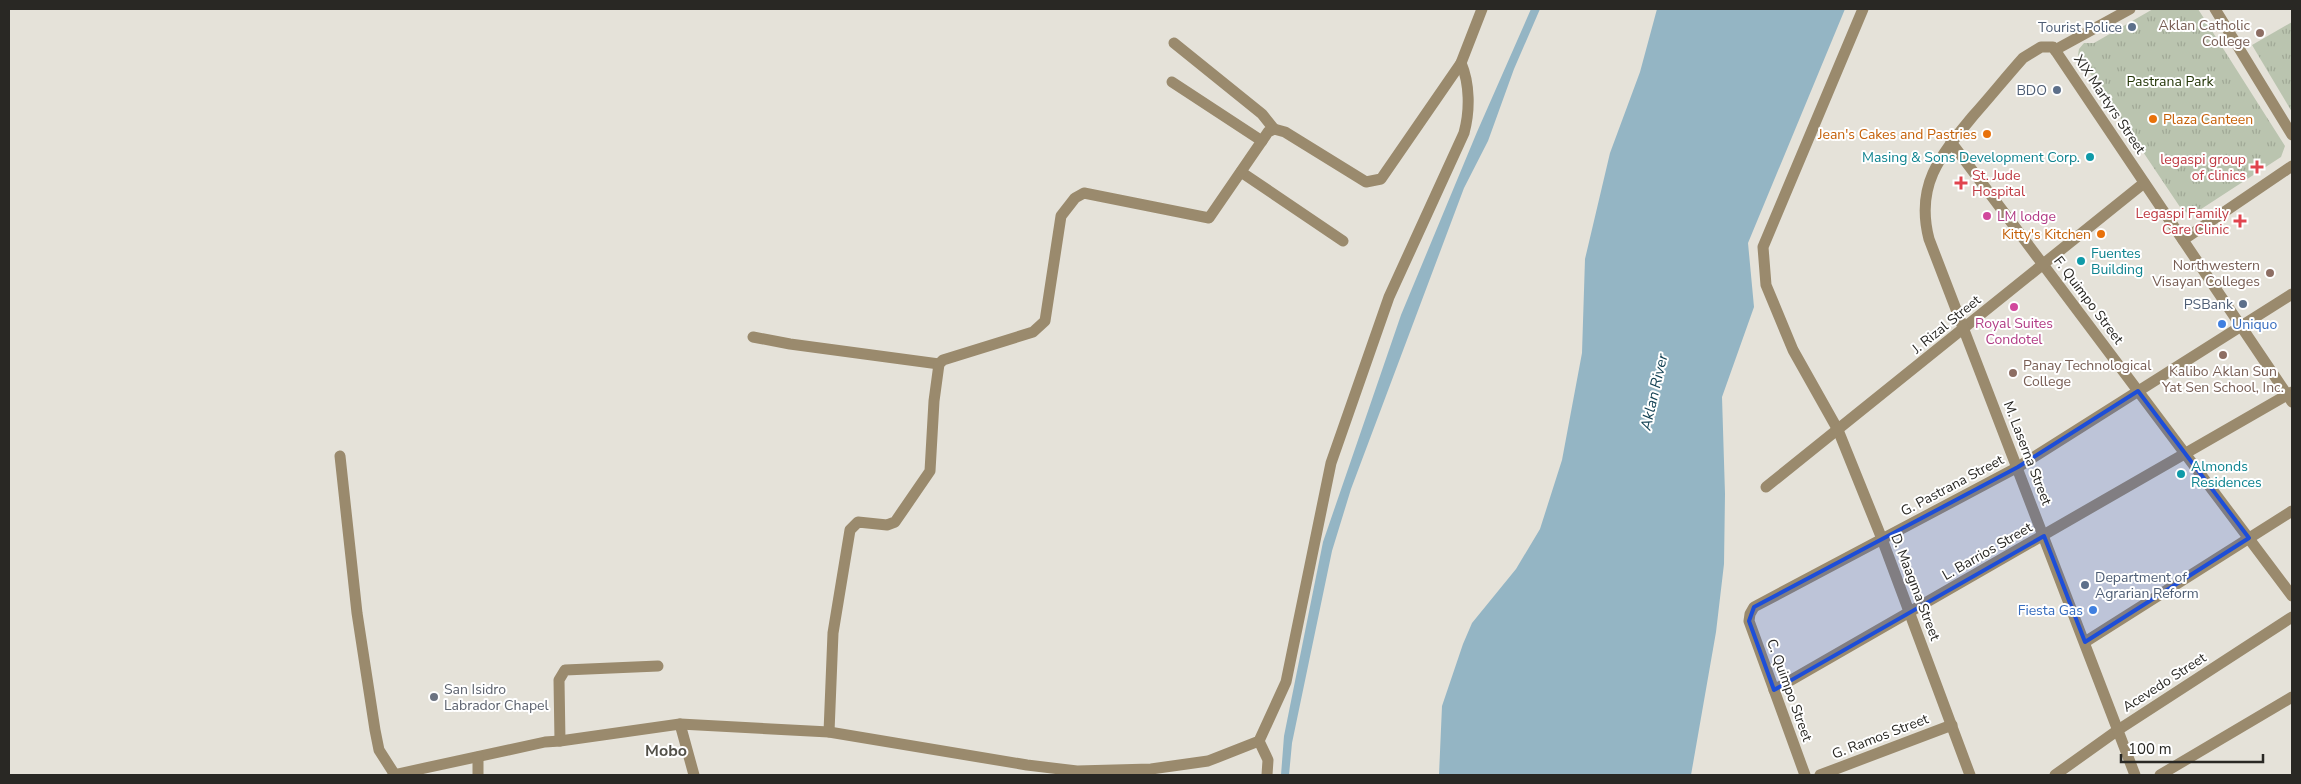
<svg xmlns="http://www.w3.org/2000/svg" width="2301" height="784" font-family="'Nunito Sans',sans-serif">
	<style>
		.park { fill: url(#park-tufts) }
		.water { fill: #94b5c4 }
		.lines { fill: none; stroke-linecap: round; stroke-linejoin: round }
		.minor { stroke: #9a8a6d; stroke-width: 11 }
		.marked { fill: #1d4ed8; fill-opacity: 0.2; stroke: #1d4ed8; stroke-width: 4; stroke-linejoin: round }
		.service-dot { fill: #5c6f8a; stroke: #fff; stroke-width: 2 }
		.education-dot { fill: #8d6e63; stroke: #fff; stroke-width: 2 }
		.food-dot { fill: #e8710a; stroke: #fff; stroke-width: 2 }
		.culture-dot { fill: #0f9aa8; stroke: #fff; stroke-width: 2 }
		.health-dot { fill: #e0444e; stroke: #fff; stroke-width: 2 }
		.hotel-dot { fill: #d1479c; stroke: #fff; stroke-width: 2 }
		.shop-dot { fill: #3f7fe0; stroke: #fff; stroke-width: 2 }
		.worship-dot { fill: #6b7280; stroke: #fff; stroke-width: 2 }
		.labels { text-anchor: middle; stroke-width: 4; stroke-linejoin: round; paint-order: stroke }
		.education-label { font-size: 14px; fill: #785e54; stroke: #fff; text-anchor: end }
		.service-label { font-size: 14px; fill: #4e5e75; stroke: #fff; text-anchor: end }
		.park-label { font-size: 14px; fill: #253709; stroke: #fff }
		.street-label { font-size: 14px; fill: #292824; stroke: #fff }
		.food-label { font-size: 14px; fill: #c56008; stroke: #fff; text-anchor: end }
		.culture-label { font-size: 14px; fill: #0d838f; stroke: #fff; text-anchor: start }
		.health-label { font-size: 14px; fill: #be3a42; stroke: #fff; text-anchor: end }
		.hotel-label { font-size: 14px; fill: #b23c85; stroke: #fff; text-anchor: start }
		.shop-label { font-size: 14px; fill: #366cbe; stroke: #fff; text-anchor: start }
		.worship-label { font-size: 14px; fill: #5b616d; stroke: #fff; text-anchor: start }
		.water-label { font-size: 15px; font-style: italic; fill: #144254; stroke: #fff }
		.quarter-label { font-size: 16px; font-weight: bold; fill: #525048; stroke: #fff }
	</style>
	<defs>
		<pattern id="park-tufts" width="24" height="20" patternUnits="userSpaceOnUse" patternTransform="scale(1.25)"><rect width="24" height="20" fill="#bac4af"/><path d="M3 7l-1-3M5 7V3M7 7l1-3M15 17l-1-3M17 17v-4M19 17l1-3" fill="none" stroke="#a0a896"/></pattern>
	</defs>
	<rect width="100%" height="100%" fill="#e5e2d9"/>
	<g class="park">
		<polygon points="2153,9 2198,9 2285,146 2281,157 2192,215 2182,210 2078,55 2079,49 2084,43 2094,43"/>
		<polygon points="2292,22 2292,112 2252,45"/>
	</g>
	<g class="water">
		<polygon points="1531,9 1540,9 1514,69 1488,141 1464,188 1351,489 1332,551 1292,743 1289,775 1281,775 1284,736 1323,542 1401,315 1477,132"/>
		<polygon points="1657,9 1845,9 1748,243 1754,307 1722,397 1725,494 1724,564 1716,632 1691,775 1439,775 1442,706 1463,644 1472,623 1516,569 1540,529 1562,460 1582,353 1585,259 1610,153 1640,72"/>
	</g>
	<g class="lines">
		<g class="minor">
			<polyline points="1863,9 1763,247 1766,285 1793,350 1838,430 1882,539 1970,775"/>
			<polyline points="2215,9 2292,135"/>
			<polyline points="1174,43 1262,114 1274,129"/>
			<polyline points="2055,50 2130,9"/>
			<polyline points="1172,82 1262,141"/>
			<polyline points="1951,142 2292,596"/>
			<polyline points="1241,172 1343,241"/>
			<polyline points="2183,240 2292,166"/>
			<polyline points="753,337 790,344 939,364"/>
			<polyline points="340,456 357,613 375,730 379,750 395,775"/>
			<polyline points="1766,487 2144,183"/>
			<polyline points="2085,642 2292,511"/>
			<polyline points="1774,690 2292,392"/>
			<polyline points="680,724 694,775"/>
			<polyline points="829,732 833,633 850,530 858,522 887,525 895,522 930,471 934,401 939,364 943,360 1033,332 1045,321 1061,216 1075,198 1084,193 1209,218 1268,132 1274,129 1285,132 1366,182 1381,179 1461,63 1482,9"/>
			<polyline points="560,741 559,680 565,670 658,666"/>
			<polyline points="1259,741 1268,760 1267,775"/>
			<path d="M393,775l152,-33 15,-1 120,-17 149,8 198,33 50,6 74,-2 57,-8 51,-20 27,-59 45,-219 58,-166 75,-164c6,-22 6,-49 -3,-70"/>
			<polyline points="478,775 478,757"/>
			<polyline points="1805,775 1749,621 1750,614 1754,607 2018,467 2292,294"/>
			<polyline points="1820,775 1952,725"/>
			<polyline points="2055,775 2118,730 2292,617"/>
			<path d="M2135,775l-206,-536c-14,-54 11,-83 44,-123 17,-19 33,-39 50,-58l18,-11h12l239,355"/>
			<polyline points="2160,775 2292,697"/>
		</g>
	</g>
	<path class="marked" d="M2138,391l111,147 -164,104 -41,-106 -270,154 -25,-69 5,-14 264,-140z"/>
	<g class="service-dot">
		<circle cx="2132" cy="27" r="5"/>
		<circle cx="2057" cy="90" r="5"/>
		<circle cx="2243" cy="304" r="5"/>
		<circle cx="2085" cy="585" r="5"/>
	</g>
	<g class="education-dot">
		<circle cx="2260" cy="33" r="5"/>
		<circle cx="2270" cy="273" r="5"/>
		<circle cx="2223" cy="355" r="5"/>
		<circle cx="2013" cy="373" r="5"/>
	</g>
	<g class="food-dot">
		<circle cx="2153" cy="119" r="5"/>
		<circle cx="1987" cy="134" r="5"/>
		<circle cx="2101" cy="234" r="5"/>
	</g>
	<g class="culture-dot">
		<circle cx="2090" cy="157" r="5"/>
		<circle cx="2081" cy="261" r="5"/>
		<circle cx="2181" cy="474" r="5"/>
	</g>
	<g class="health-dot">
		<path d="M2254.5 159.5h5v5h5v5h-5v5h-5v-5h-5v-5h5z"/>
		<path d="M1958.5 175.5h5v5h5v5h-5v5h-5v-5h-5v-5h5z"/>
		<path d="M2237.5 213.5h5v5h5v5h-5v5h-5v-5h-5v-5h5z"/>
	</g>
	<g class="hotel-dot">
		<circle cx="1987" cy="216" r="5"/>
		<circle cx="2014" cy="307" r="5"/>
	</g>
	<g class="shop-dot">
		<circle cx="2222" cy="324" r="5"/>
		<circle cx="2093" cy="610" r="5"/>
	</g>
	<circle class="worship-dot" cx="434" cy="697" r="5"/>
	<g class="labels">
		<g class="education-label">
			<text x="2250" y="30">Aklan Catholic<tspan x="2250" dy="16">College</tspan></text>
			<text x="2260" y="270">Northwestern<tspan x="2260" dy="16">Visayan Colleges</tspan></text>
			<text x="2023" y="370" text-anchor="start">Panay Technological<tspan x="2023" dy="16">College</tspan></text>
			<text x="2223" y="376" text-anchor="middle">Kalibo Aklan Sun<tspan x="2223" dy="16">Yat Sen School, Inc.</tspan></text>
		</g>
		<g class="service-label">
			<text x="2122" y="32">Tourist Police</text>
			<text x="2047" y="95">BDO</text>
			<text x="2233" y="309">PSBank</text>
			<text x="2095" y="582" text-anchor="start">Department of<tspan x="2095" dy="16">Agrarian Reform</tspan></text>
		</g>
		<g class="park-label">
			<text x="2170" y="86">Pastrana Park</text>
		</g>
		<g class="street-label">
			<text transform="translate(2110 104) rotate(56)" y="5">XIX Martyrs Street</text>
			<text transform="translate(2089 300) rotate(53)" y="5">F. Quimpo Street</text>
			<text transform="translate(1946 324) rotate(-39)" y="5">J. Rizal Street</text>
			<text transform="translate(2028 453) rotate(69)" y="5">M. Laserna Street</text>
			<text transform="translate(1952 485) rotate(-28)" y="5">G. Pastrana Street</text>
			<text transform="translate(1987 551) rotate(-30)" y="5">L. Barrios Street</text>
			<text transform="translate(1916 587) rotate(69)" y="5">D. Maagma Street</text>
			<text transform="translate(2164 682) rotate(-33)" y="5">Acevedo Street</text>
			<text transform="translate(1790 690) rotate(70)" y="5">C. Quimpo Street</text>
			<text transform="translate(1880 736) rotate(-21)" y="5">G. Ramos Street</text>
		</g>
		<g class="food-label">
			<text x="2163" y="124" text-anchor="start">Plaza Canteen</text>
			<text x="1977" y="139">Jean's Cakes and Pastries</text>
			<text x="2091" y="239">Kitty's Kitchen</text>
		</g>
		<g class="culture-label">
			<text x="2080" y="162" text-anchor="end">Masing &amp; Sons Development Corp.</text>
			<text x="2091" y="258">Fuentes<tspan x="2091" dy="16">Building</tspan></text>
			<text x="2191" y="471">Almonds<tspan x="2191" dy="16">Residences</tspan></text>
		</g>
		<g class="health-label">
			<text x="2246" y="164">legaspi group<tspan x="2246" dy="16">of clinics</tspan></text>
			<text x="1972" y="180" text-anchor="start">St. Jude<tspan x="1972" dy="16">Hospital</tspan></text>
			<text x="2229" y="218">Legaspi Family<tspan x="2229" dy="16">Care Clinic</tspan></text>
		</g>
		<g class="hotel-label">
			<text x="1997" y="221">LM lodge</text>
			<text x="2014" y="328" text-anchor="middle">Royal Suites<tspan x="2014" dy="16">Condotel</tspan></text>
		</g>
		<g class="shop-label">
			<text x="2232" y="329">Uniquo</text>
			<text x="2083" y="615" text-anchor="end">Fiesta Gas</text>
		</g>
		<g class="worship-label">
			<text x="444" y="694">San Isidro<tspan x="444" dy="16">Labrador Chapel</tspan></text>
		</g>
		<g class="water-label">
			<text transform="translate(1654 392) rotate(-77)" y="5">Aklan River</text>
		</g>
		<g class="quarter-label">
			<text x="666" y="756">Mobo</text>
		</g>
	</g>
	<rect width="2301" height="784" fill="none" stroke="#292824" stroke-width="20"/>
	<path d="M2121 754v8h142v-8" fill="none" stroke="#292824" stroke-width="2.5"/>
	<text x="2128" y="754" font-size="15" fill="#292824" stroke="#ffffff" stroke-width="4" paint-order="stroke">100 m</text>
</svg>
